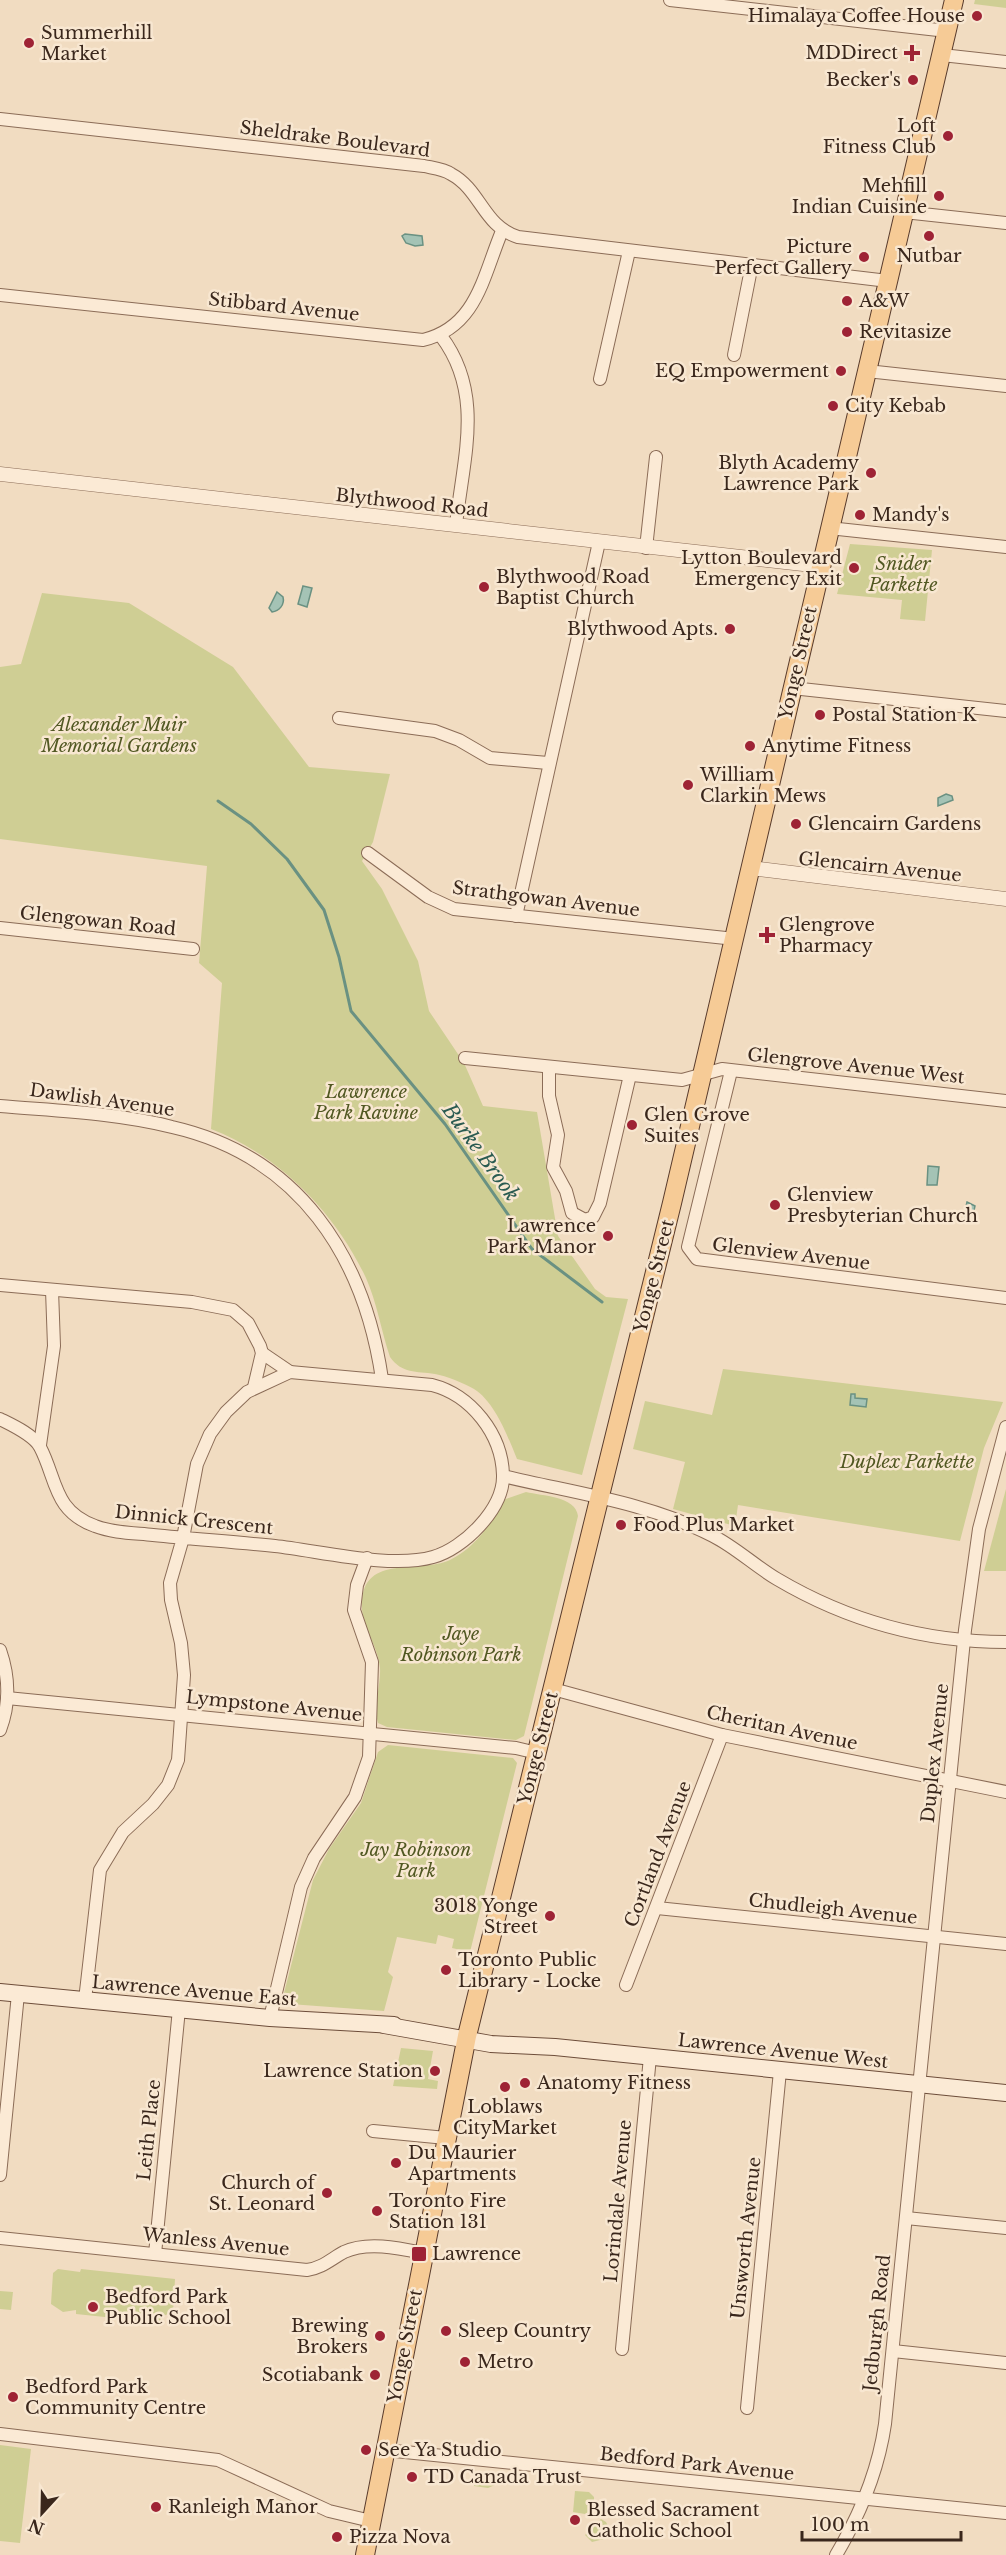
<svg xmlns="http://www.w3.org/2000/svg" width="1006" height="2555" font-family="'Libre Baskerville',serif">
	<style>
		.green { fill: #cfce94 }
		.water { fill: #a4c3b5; stroke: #6a9182; stroke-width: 1.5 }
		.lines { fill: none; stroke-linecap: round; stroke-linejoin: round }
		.stream { stroke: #6a9182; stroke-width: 3 }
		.minor-casing { stroke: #8b6c57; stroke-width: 14 }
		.tertiary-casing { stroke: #8b6c57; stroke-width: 15 }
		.secondary-casing { stroke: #6d4d3a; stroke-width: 18 }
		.primary-casing { stroke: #593b2c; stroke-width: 20 }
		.minor { stroke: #fbead5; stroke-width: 12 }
		.tertiary { stroke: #fbead5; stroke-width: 14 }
		.secondary { stroke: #fbead5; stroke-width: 16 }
		.primary { stroke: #f6cb96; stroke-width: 18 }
		.poi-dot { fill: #9e2335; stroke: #f8e7d1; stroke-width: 2 }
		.labels { text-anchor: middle; stroke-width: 5; stroke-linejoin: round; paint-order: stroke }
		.poi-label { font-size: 18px; fill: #3a271c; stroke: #f8e7d1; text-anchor: start }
		.street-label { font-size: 18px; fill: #3a271c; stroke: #f8e7d1 }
		.park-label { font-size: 18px; font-style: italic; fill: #515822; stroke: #f8e7d1 }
		.water-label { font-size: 20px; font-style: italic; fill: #2b5b51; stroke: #f8e7d1 }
	</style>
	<rect width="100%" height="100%" fill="#f1dcc1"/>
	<g class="green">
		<polygon points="975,0 1006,0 1006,8 974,4"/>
		<polygon points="850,544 932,550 925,621 900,619 902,600 837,594"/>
		<path d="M42,593l87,10 104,64 76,100 81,7 -17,68 -11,19 20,28 36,72 11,50 35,52 19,43 54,6 21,124 37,53 11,8 22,2 -46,176 -65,-16c-9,-22 -22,-57 -43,-70 -10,-6 -28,-13 -39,-15 -19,-3 -33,0 -45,-17 -9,-27 -13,-54 -24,-79 -31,-66 -87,-123 -155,-149l11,-146 -23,-20 8,-97 -207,-27v-172l21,-3z"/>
		<polygon points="723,1369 1003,1402 984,1448 960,1541 738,1505 735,1526 673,1509 685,1462 633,1449 645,1401 712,1415"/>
		<polygon points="1006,1489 1006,1571 984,1571"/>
		<path d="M526,1492c16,4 50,4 52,24l-54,220 -8,4 -129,-13 -9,-4c-5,-18 3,-37 2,-55 -2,-23 -20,-43 -18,-66 2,-48 57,-28 88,-42 26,-13 40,-35 53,-60z"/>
		<polygon points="388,1745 513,1758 517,1763 470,1952 452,1948 454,1939 438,1935 436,1944 397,1937 388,1972 393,1977 384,2011 290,2004 283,1997 313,1880 329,1849 361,1803 378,1752"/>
		<polygon points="401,2048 433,2051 428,2079 438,2081 437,2089 393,2086"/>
		<polygon points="58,2269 80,2272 81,2269 175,2279 173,2312 163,2316 162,2323 76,2314 76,2310 63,2312 51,2304 53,2273"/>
		<polygon points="0,2291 13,2292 11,2310 0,2309"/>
		<polygon points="0,2445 31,2449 20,2543 0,2541"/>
		<polygon points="476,2476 494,2478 495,2485 488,2488 474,2486"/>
		<polygon points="575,2491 589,2492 594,2497 594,2508 585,2514 573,2512"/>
		<polygon points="601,2519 606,2522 611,2532 604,2539 592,2542 585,2535"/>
	</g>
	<g class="water">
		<polygon points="405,234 422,236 423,245 415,246 406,243 402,236"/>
		<polygon points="303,586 312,588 307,607 298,604"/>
		<path d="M277,592l6,5c2,8 -4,14 -11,15l-3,-4z"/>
		<polygon points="946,794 952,796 953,800 938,806 938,798"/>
		<polygon points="928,1166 939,1167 937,1185 927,1185"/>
		<polygon points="967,1202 975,1206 972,1220 966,1219 964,1215"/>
		<polygon points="851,1394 855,1394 855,1398 867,1399 866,1407 850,1405"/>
	</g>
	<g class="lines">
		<polyline class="stream" points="218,801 251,824 287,859 324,910 339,957 351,1011 445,1124 532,1249 602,1302"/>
		<g class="minor-casing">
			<g id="minor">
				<polyline points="670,0 947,31"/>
				<polyline points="942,55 1006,62"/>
				<path d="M0,119l424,47c9,2 20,3 27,8 30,16 32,52 67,63l370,44"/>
				<polyline points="904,212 1006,223"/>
				<path d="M0,295l423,45c54,-13 60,-64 79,-109"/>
				<path d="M441,336c44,58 22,122 15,189"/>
				<polyline points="734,355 752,264"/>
				<polyline points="867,371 1006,386"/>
				<polyline points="600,379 629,251"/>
				<polyline points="829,528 1006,547"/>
				<polyline points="646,548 656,457"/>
				<polyline points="792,688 1006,711"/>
				<polyline points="339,718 435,731 459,740 490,758 548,763"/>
				<polyline points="368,853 428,897 454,909 735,939"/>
				<polyline points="516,916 599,542"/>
				<polyline points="0,928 193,949"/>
				<polyline points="465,1058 682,1080 722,1069 1006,1101"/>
				<polyline points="549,1067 549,1096 558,1135 553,1167 566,1191 572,1213 585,1220 593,1217 600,1203 630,1075"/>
				<polyline points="731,1071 688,1247 697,1259 1006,1298"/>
				<path d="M0,1106c57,5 117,7 172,21 127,29 192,129 210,252"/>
				<polyline points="0,1285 192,1302 233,1310 248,1323 260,1346 262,1353 254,1387"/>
				<polyline points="262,1353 290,1372"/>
				<path d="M0,1419c12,6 34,16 40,28 17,32 13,64 55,79 18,7 39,7 58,9 41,4 82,7 122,11 45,5 116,23 158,11 30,-8 71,-48 70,-82 -1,-41 -32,-80 -71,-90l-142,-13 -43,20 -21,20 -16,22 -13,30 -14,74 -13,45 1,17 10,43 3,32 -6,85 -10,25 -15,19 -30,28 -23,38 -15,130"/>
				<polyline points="40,1445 54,1346 52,1290"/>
				<path d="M503,1476c70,17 144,26 210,60 22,11 42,30 64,43 71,42 147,63 229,63"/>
				<path d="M0,1650c9,26 10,54 0,80"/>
				<polyline points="553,1689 722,1735 1006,1792"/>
				<polyline points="7,1698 516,1748 537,1753"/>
				<polyline points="657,1908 1006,1944"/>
				<polyline points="626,1985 722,1735"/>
				<polyline points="270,2018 301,1887 314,1858 355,1797 369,1757 372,1662 354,1610 357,1585 367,1558"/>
				<polyline points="373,2131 446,2138"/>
				<polyline points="0,2175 18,1994"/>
				<polyline points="906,2218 1006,2228"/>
				<path d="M0,2238l307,32c15,-2 24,-11 37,-18 23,-11 55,-4 79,1"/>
				<polyline points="155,2254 179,2009"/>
				<polyline points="622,2349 650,2057"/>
				<polyline points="893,2351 1006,2363"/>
				<polyline points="747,2408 780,2071"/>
				<polyline points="0,2434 218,2460 329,2511 371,2521"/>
				<polyline points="385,2450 1006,2513"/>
				<path d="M836,2555c25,-42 42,-83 49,-131l80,-794 14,-101 27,-102"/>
			</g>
		</g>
		<g class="tertiary-casing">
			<g id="tertiary">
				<polyline points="0,474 821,566"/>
				<polyline points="751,868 1006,899"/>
			</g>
		</g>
		<g class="secondary-casing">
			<g id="secondary">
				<polyline points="0,1992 270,2018 394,2025"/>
				<polyline points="384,2025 491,2044 555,2047 1006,2093"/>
			</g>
		</g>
		<g class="primary-casing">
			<polyline id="primary" points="365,2555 467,2036 672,1203 954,0"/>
		</g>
		<use href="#minor" class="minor"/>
		<use href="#tertiary" class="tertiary"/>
		<use href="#secondary" class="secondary"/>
		<use href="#primary" class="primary"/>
	</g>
	<g class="poi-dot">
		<circle cx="977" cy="16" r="6"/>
		<circle cx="29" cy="43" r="6"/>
		<path d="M909 44h6v6h6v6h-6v6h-6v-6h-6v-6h6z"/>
		<circle cx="913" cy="80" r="6"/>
		<circle cx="948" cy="136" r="6"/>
		<circle cx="939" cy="196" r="6"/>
		<circle cx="929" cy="236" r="6"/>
		<circle cx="864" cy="257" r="6"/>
		<circle cx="847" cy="301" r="6"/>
		<circle cx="847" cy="332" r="6"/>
		<circle cx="841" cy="371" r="6"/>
		<circle cx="833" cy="406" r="6"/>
		<circle cx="871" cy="473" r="6"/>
		<circle cx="860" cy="515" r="6"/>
		<circle cx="854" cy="568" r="6"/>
		<circle cx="484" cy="587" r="6"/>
		<circle cx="730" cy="629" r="6"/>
		<circle cx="820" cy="715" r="6"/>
		<circle cx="750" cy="746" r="6"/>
		<circle cx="688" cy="785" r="6"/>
		<circle cx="796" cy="824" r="6"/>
		<path d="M764 926h6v6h6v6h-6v6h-6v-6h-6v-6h6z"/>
		<circle cx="632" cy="1125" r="6"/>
		<circle cx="775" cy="1205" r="6"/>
		<circle cx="608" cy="1236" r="6"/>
		<circle cx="621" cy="1525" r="6"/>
		<circle cx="550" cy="1916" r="6"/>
		<circle cx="446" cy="1970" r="6"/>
		<circle cx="435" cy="2071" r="6"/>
		<circle cx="525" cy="2083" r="6"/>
		<circle cx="505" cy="2087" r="6"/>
		<circle cx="396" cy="2163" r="6"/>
		<circle cx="327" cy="2193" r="6"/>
		<circle cx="377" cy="2211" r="6"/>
		<rect x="411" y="2246" width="16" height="16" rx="3"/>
		<circle cx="93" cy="2307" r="6"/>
		<circle cx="446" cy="2331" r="6"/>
		<circle cx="380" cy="2336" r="6"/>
		<circle cx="465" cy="2362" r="6"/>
		<circle cx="375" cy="2375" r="6"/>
		<circle cx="13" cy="2397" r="6"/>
		<circle cx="366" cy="2450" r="6"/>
		<circle cx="412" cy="2477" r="6"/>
		<circle cx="156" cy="2507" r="6"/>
		<circle cx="575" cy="2520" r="6"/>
		<circle cx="337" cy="2537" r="6"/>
	</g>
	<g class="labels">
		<g class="poi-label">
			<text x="965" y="22" text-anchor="end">Himalaya Coffee House</text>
			<text x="41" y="39">Summerhill<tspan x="41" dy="21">Market</tspan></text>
			<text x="898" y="59" text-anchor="end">MDDirect</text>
			<text x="901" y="86" text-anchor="end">Becker's</text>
			<text x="936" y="132" text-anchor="end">Loft<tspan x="936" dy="21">Fitness Club</tspan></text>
			<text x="927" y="192" text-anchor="end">Mehfill<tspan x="927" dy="21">Indian Cuisine</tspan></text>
			<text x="852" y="253" text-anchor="end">Picture<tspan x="852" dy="21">Perfect Gallery</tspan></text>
			<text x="929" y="262" text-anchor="middle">Nutbar</text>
			<text x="859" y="307">A&amp;W</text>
			<text x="859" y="338">Revitasize</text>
			<text x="829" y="377" text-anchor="end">EQ Empowerment</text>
			<text x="845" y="412">City Kebab</text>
			<text x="859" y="469" text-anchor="end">Blyth Academy<tspan x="859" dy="21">Lawrence Park</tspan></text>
			<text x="872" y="521">Mandy's</text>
			<text x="842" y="564" text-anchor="end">Lytton Boulevard<tspan x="842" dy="21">Emergency Exit</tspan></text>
			<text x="496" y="583">Blythwood Road<tspan x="496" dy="21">Baptist Church</tspan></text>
			<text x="718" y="635" text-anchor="end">Blythwood Apts.</text>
			<text x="832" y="721">Postal Station K</text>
			<text x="762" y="752">Anytime Fitness</text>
			<text x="700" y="781">William<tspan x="700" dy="21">Clarkin Mews</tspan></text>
			<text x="808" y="830">Glencairn Gardens</text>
			<text x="779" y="931">Glengrove<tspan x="779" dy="21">Pharmacy</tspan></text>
			<text x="644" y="1121">Glen Grove<tspan x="644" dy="21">Suites</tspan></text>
			<text x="787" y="1201">Glenview<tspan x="787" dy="21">Presbyterian Church</tspan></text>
			<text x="596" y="1232" text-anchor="end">Lawrence<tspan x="596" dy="21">Park Manor</tspan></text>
			<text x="633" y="1531">Food Plus Market</text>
			<text x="538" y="1912" text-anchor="end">3018 Yonge<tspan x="538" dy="21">Street</tspan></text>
			<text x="458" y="1966">Toronto Public<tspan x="458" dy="21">Library - Locke</tspan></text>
			<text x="423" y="2077" text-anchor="end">Lawrence Station</text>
			<text x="537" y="2089">Anatomy Fitness</text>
			<text x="505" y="2113" text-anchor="middle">Loblaws<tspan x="505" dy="21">CityMarket</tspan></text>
			<text x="408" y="2159">Du Maurier<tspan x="408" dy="21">Apartments</tspan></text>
			<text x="315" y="2189" text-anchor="end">Church of<tspan x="315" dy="21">St. Leonard</tspan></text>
			<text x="389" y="2207">Toronto Fire<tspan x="389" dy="21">Station 131</tspan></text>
			<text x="432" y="2260">Lawrence</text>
			<text x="105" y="2303">Bedford Park<tspan x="105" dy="21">Public School</tspan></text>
			<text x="368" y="2332" text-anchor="end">Brewing<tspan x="368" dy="21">Brokers</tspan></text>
			<text x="458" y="2337">Sleep Country</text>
			<text x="477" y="2368">Metro</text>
			<text x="363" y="2381" text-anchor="end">Scotiabank</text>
			<text x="25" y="2393">Bedford Park<tspan x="25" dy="21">Community Centre</tspan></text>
			<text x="378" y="2456">See Ya Studio</text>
			<text x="424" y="2483">TD Canada Trust</text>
			<text x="168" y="2513">Ranleigh Manor</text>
			<text x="587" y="2516">Blessed Sacrament<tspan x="587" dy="21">Catholic School</tspan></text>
			<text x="349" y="2543">Pizza Nova</text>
		</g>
		<g class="street-label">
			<text transform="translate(335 139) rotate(7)" y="6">Sheldrake Boulevard</text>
			<text transform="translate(284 307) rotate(6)" y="6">Stibbard Avenue</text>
			<text transform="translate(412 503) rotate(6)" y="6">Blythwood Road</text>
			<text transform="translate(798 663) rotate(-77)" y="6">Yonge Street</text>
			<text transform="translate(880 867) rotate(6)" y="6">Glencairn Avenue</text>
			<text transform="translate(546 899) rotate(7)" y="6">Strathgowan Avenue</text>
			<text transform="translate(98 921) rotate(6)" y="6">Glengowan Road</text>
			<text transform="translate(856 1066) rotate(6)" y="6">Glengrove Avenue West</text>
			<text transform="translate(102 1100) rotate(8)" y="6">Dawlish Avenue</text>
			<text transform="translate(791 1254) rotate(7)" y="6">Glenview Avenue</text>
			<text transform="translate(654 1276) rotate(-76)" y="6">Yonge Street</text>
			<text transform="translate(194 1520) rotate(6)" y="6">Dinnick Crescent</text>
			<text transform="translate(274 1706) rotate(6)" y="6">Lympstone Avenue</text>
			<text transform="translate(782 1728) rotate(12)" y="6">Cheritan Avenue</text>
			<text transform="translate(538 1748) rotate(-76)" y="6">Yonge Street</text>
			<text transform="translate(935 1753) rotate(-84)" y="6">Duplex Avenue</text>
			<text transform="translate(658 1854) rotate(-69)" y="6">Cortland Avenue</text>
			<text transform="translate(833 1909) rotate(6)" y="6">Chudleigh Avenue</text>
			<text transform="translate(194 1991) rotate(5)" y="6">Lawrence Avenue East</text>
			<text transform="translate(783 2051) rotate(6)" y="6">Lawrence Avenue West</text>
			<text transform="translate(149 2130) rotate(-84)" y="6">Leith Place</text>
			<text transform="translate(618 2201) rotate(-85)" y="6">Lorindale Avenue</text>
			<text transform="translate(746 2238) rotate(-84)" y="6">Unsworth Avenue</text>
			<text transform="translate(216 2242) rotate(6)" y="6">Wanless Avenue</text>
			<text transform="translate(877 2323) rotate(-84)" y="6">Jedburgh Road</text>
			<text transform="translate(405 2346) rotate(-79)" y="6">Yonge Street</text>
			<text transform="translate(697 2464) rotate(6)" y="6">Bedford Park Avenue</text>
		</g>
		<g class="park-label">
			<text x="903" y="570">Snider<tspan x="903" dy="21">Parkette</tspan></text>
			<text x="119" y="731">Alexander Muir<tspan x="119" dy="21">Memorial Gardens</tspan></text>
			<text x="366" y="1098">Lawrence<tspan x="366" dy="21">Park Ravine</tspan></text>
			<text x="907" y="1468">Duplex Parkette</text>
			<text x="461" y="1640">Jaye<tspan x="461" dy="21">Robinson Park</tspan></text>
			<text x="416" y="1856">Jay Robinson<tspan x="416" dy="21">Park</tspan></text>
		</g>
		<g class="water-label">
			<text transform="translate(481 1152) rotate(54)" y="7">Burke Brook</text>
		</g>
	</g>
	<g transform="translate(42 2513) rotate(202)" stroke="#f8e7d1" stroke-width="4.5" paint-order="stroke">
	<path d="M0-4.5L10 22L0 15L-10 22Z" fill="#3a271c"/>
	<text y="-9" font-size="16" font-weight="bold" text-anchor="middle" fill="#3a271c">N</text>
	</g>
	<path d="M802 2531v9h159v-9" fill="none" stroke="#3a271c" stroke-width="3"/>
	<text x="811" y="2531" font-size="18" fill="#3a271c" stroke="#f8e7d1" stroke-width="4.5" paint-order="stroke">100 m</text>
</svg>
